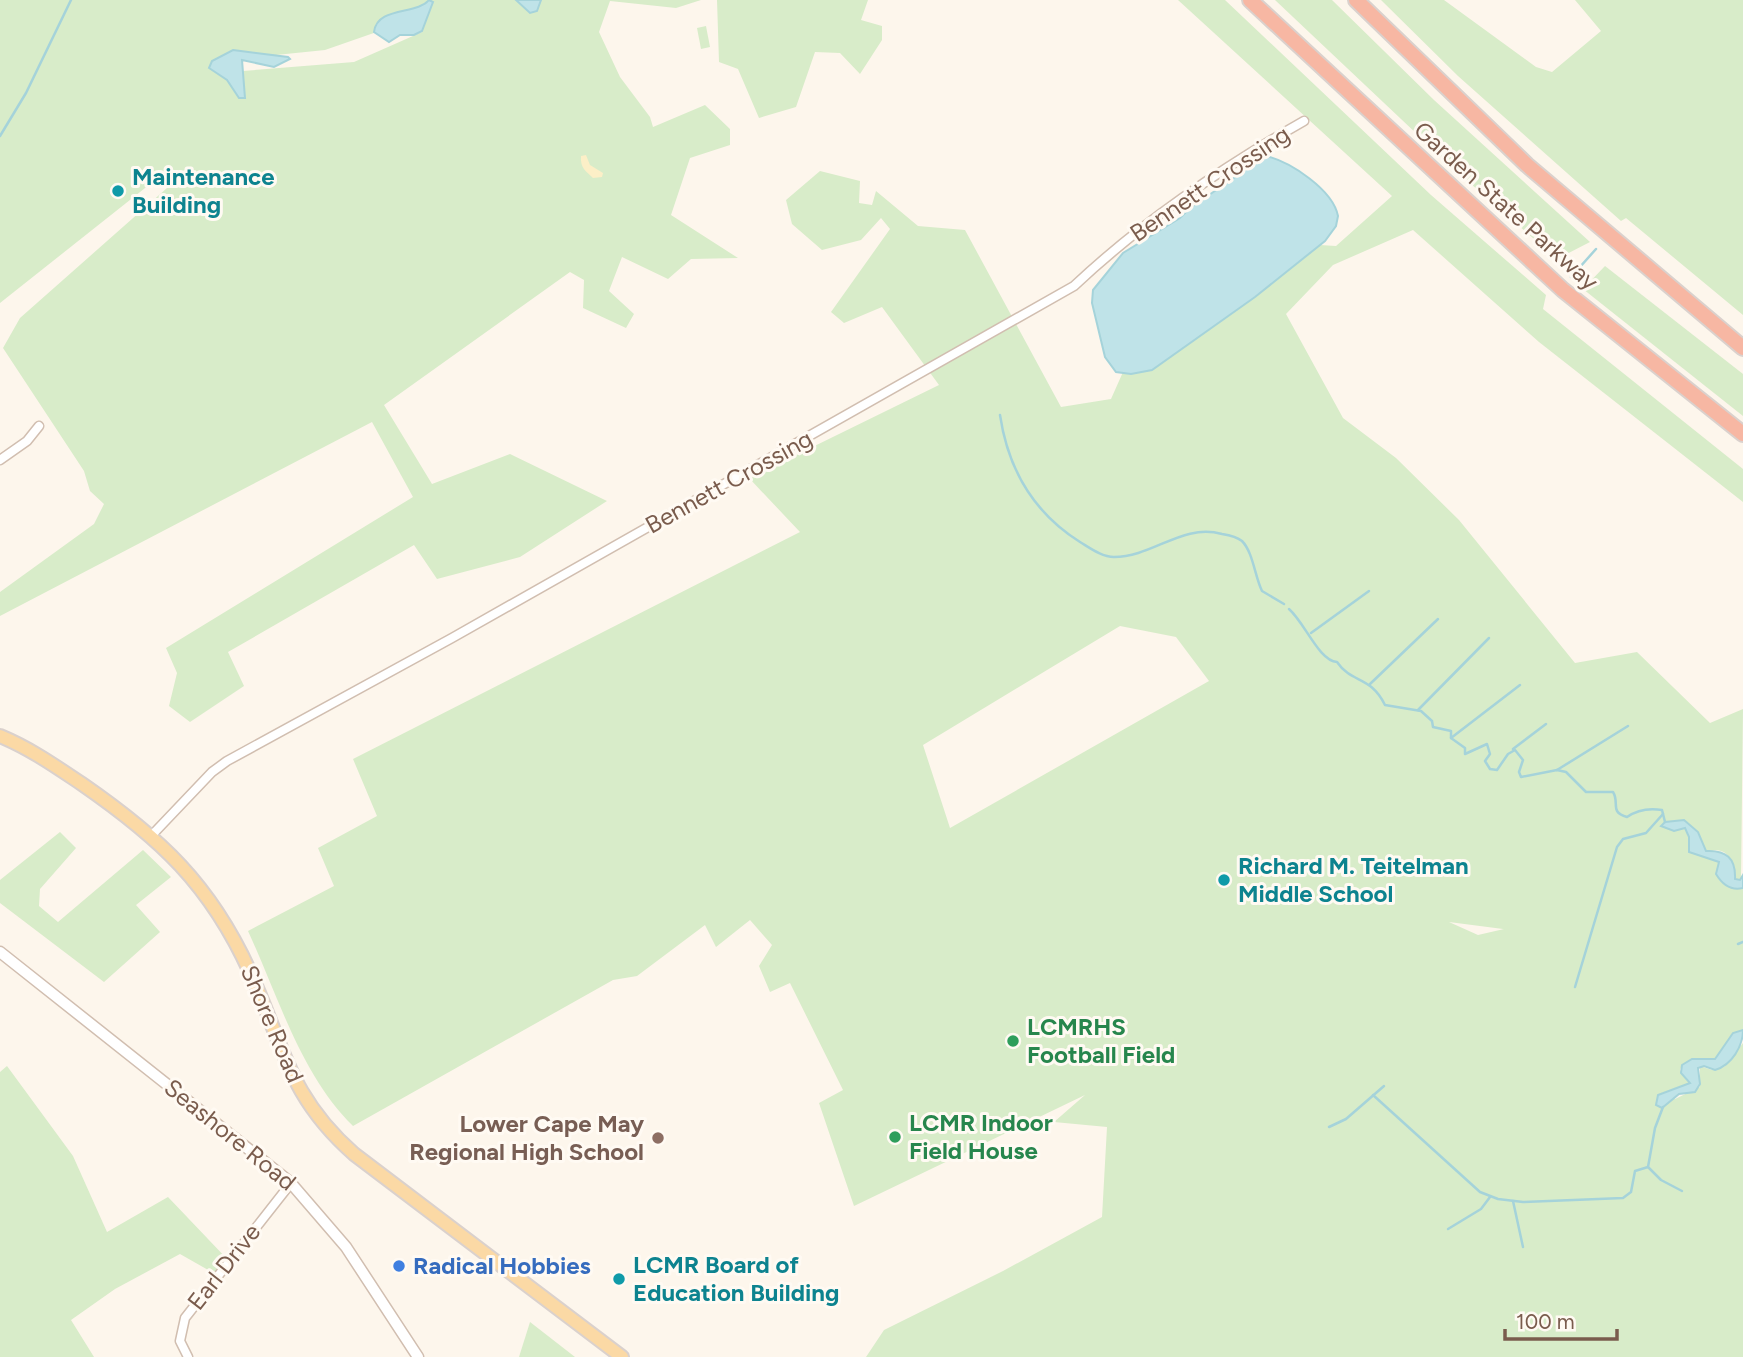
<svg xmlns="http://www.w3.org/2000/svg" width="1743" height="1357" font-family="Figtree,sans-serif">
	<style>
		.green { fill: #d8ecc9; fill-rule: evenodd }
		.sand { fill: #fcefc7 }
		.water { fill: #bfe3e8; stroke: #a5d3da; stroke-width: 2 }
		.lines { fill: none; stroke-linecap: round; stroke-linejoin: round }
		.stream { stroke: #a5d3da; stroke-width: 2.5 }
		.minor-casing { stroke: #d1beb0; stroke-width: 11 }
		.tertiary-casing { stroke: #d1beb0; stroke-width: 13 }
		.primary-casing { stroke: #dad1cd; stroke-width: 16 }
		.motorway-casing { stroke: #dad1cd; stroke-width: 18 }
		.minor { stroke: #fff; stroke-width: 8 }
		.tertiary { stroke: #fff; stroke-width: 10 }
		.primary { stroke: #fbd9a5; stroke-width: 12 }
		.motorway { stroke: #f7b7a3; stroke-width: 14 }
		.culture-dot { fill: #0f9aa8; stroke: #fffaf3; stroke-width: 2.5 }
		.leisure-dot { fill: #2e9e5b; stroke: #fffaf3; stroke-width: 2.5 }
		.education-dot { fill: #8d6e63; stroke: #fffaf3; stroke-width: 2.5 }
		.shop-dot { fill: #3f7fe0; stroke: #fffaf3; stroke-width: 2.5 }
		.labels { text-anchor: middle; stroke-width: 6; stroke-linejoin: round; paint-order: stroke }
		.culture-label { font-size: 24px; font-weight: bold; fill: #0d838f; stroke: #fffaf3; text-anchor: start }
		.street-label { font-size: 24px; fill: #7a5c4d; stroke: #fffaf3 }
		.leisure-label { font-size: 24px; font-weight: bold; fill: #27864d; stroke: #fffaf3; text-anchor: start }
		.education-label { font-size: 24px; font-weight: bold; fill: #785e54; stroke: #fffaf3; text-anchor: end }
		.shop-label { font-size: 24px; font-weight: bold; fill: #366cbe; stroke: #fffaf3; text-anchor: start }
	</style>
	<rect width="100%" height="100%" fill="#fdf6ec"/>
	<g class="green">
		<path d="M0,0h701l-25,8 -66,-7 -11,31 21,45 30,40 3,10 52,-22 25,24v16l-40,13 -19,57 67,43 -47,1 -23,20 -46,-22 -13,34 25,23 -8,14 -43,-20 1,-28 -14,-8 -186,133 48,79 78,-30 97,47 -87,56 -83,22 -23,-34 -186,107 16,34 -54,36 -21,-16 8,-33 -11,-25 247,-151 -41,-75 -372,194v-24l94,-68 10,-20 -14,-13 -6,-20 -81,-123 17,-30 147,-130 -3,-15 -164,130zM414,19l9,9 -1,4 -68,30 -111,9 -16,-11 98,-10z"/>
		<polygon points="717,0 868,0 861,20 882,26 882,40 860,74 840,53 815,52 796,107 759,118 738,69 719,62"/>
		<path d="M1178,0h47l206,195 115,100 -3,14 200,160v33l-204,-160 -126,-112 -80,35 -47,49 57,104 53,40 63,62 116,143 62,-11 73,71 33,-14 -2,170h-6c1,-15 -8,-35 -26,-27l-6,-3 -5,-17 -18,-12 -15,2 12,7 8,-2 4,13 31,23 -4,9 23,17 4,-1v142l-10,3 -18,26 -13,-1 -20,7 -2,5 10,13 -28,10 13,6 25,-12v-21l12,4 12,-3 19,-24v314h-877l18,-27 119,-59 99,-54 5,-90 -53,-5 31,-27 -231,111 -35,-103 24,-13 -53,-107 -20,9 -11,-26 13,-21 -22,-25 -34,27 -11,-22 -68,51 -24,4 -260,146c-52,-51 -75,-130 -105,-195l86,-45 -16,-38 59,-32 -24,-57 447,-227 -51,-54 190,-93 -57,-78 -38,16 -13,-11 59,-83 -9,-11 -20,22 -39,10 -30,-26 -6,-24 34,-29 40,10 -1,22 13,2 4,-14 42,35 47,4 96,177 50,-8 12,-27 29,-2 168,-125 16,1 56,-50zM1120,626l56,11 33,44 -259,147 -27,-83zM1449,922l54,7h1l-26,6z"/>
		<polygon points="1275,0 1332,0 1434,100 1590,242 1557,259 1455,170"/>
		<polygon points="1381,0 1444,0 1536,67 1552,72 1601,31 1575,0 1743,0 1743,315 1626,218 1621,221 1458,76"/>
		<polygon points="706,26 710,47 701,49 697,28"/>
		<polygon points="1605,266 1743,374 1743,416 1583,289"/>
		<polygon points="60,832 76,848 40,889 39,906 58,922 143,850 171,877 136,905 160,932 104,982 0,903 0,880"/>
		<polygon points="7,1066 73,1156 107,1232 168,1197 228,1260 217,1275 180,1254 115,1289 71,1320 94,1357 0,1357 0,1072"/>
		<polygon points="530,1322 575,1357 519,1357"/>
	</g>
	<path class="sand" d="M586,155l4,10 13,8 -1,4 -9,1c-7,-7 -13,-10 -12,-22z"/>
	<g class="water">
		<path d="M429,0l4,2 -11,29 -8,4h-14l-11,7 -15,-10c3,-26 43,-17 55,-32z"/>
		<polygon points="516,0 541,0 537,11 530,13"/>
		<polygon points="233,50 288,57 290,59 274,67 242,60 245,98 239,98 227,80 209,68 212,61"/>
		<path d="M1266,156c25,6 67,34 72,60l-2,10 -11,15 -70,56 -103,73 -21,4 -15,-2 -11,-15 -13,-54 1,-13 30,-37 57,-35 10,-10z"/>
		<path d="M1684,820l14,12 8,19c20,-1 30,7 29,28l5,1 3,-5v13c-12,3 -21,-4 -27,-14l3,-12 -30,-10v-15l-4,-9 -11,3 -13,-5 4,-4z"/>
		<path d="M1743,1030c0,16 -11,35 -28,40l-11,-4 -6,2 2,16 -5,8 -16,2 -17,14 -6,-3 2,-10 32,-12 -9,-10 1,-8 10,-6h23l18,-26z"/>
	</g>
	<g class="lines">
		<g class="stream">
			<polyline points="0,136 26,93 71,0"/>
			<polyline points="1571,277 1596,249"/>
			<path d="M1000,415c8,54 34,98 80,127 10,6 22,15 34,15 39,0 68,-34 108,-23 6,1 15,3 20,7 11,11 13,36 20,50l22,13"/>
			<path d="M1289,609c16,14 30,52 48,53 15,22 33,13 48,43l36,6 11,10 1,6 18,4v7l14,10v6l22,-10 3,10 -5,7 5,8 7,1 11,-16 7,-4 8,10 -4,12 2,5 36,-7 9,2 20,20h27c7,11 -4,20 14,25 10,-7 23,-9 35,-7l3,12"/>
			<polyline points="1311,633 1369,591"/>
			<polyline points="1370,684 1438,619"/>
			<polyline points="1418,710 1489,638"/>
			<polyline points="1451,738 1520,685"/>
			<polyline points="1513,749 1546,724"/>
			<polyline points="1557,770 1628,726"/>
			<polyline points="1738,944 1743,942"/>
			<polyline points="1575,987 1617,847 1623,839 1646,833 1663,814"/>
			<polyline points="1373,1095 1480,1192 1498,1199 1523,1202 1623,1198 1631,1192 1635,1171 1648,1167"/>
			<polyline points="1663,1107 1655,1128 1648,1167 1661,1180 1682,1191"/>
			<polyline points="1329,1127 1346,1119 1384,1086"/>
			<polyline points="1513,1201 1523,1247"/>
			<polyline points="1448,1229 1481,1209 1490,1197"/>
		</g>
		<g class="minor-casing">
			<g id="minor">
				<polyline points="0,460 27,441 39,426"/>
				<path d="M152,835l60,-63 15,-11 225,-123 622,-352c68,-64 149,-119 230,-165"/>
				<polyline points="188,1357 180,1341 185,1318 291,1183"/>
			</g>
		</g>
		<g class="tertiary-casing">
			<polyline id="tertiary" points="0,952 290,1182 346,1247 418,1357"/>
		</g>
		<g class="primary-casing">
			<path id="primary" d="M0,736c31,13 55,30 82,48 78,54 128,100 168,188 34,74 38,124 104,182l268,203"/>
		</g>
		<g class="motorway-casing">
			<g id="motorway">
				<polyline points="1250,0 1563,290 1743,434"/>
				<polyline points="1356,0 1527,165 1743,348"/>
			</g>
		</g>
		<use href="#minor" class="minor"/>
		<use href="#tertiary" class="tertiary"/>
		<use href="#primary" class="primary"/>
		<use href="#motorway" class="motorway"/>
	</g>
	<g class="culture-dot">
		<circle cx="118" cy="191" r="7"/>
		<circle cx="1224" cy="880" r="7"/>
		<circle cx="619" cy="1279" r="7"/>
	</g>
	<g class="leisure-dot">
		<circle cx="1013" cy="1041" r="7"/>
		<circle cx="895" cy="1137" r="7"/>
	</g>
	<circle class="education-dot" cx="658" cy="1138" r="7"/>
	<circle class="shop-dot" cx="399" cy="1266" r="7"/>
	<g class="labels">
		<g class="culture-label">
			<text x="132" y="185">Maintenance<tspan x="132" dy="28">Building</tspan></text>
			<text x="1238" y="874">Richard M. Teitelman<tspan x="1238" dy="28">Middle School</tspan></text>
			<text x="633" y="1273">LCMR Board of<tspan x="633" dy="28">Education Building</tspan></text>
		</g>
		<g class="street-label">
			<text transform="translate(1210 184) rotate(-34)" y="8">Bennett Crossing</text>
			<text transform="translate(1506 206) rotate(42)" y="8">Garden State Parkway</text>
			<text transform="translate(729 482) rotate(-29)" y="8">Bennett Crossing</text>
			<text transform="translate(272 1024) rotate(67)" y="8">Shore Road</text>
			<text transform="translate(230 1135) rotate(39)" y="8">Seashore Road</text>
			<text transform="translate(224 1267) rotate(-52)" y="8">Earl Drive</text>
		</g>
		<g class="leisure-label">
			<text x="1027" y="1035">LCMRHS<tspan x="1027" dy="28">Football Field</tspan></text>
			<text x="909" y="1131">LCMR Indoor<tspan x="909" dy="28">Field House</tspan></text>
		</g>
		<g class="education-label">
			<text x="644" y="1132">Lower Cape May<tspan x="644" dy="28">Regional High School</tspan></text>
		</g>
		<g class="shop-label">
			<text x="413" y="1274">Radical Hobbies</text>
		</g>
	</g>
	<path d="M1505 1329v10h112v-10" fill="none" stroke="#7a5c4d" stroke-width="3.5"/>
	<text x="1516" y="1329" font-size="21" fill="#7a5c4d" stroke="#fffaf3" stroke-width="5" paint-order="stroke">100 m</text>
</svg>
